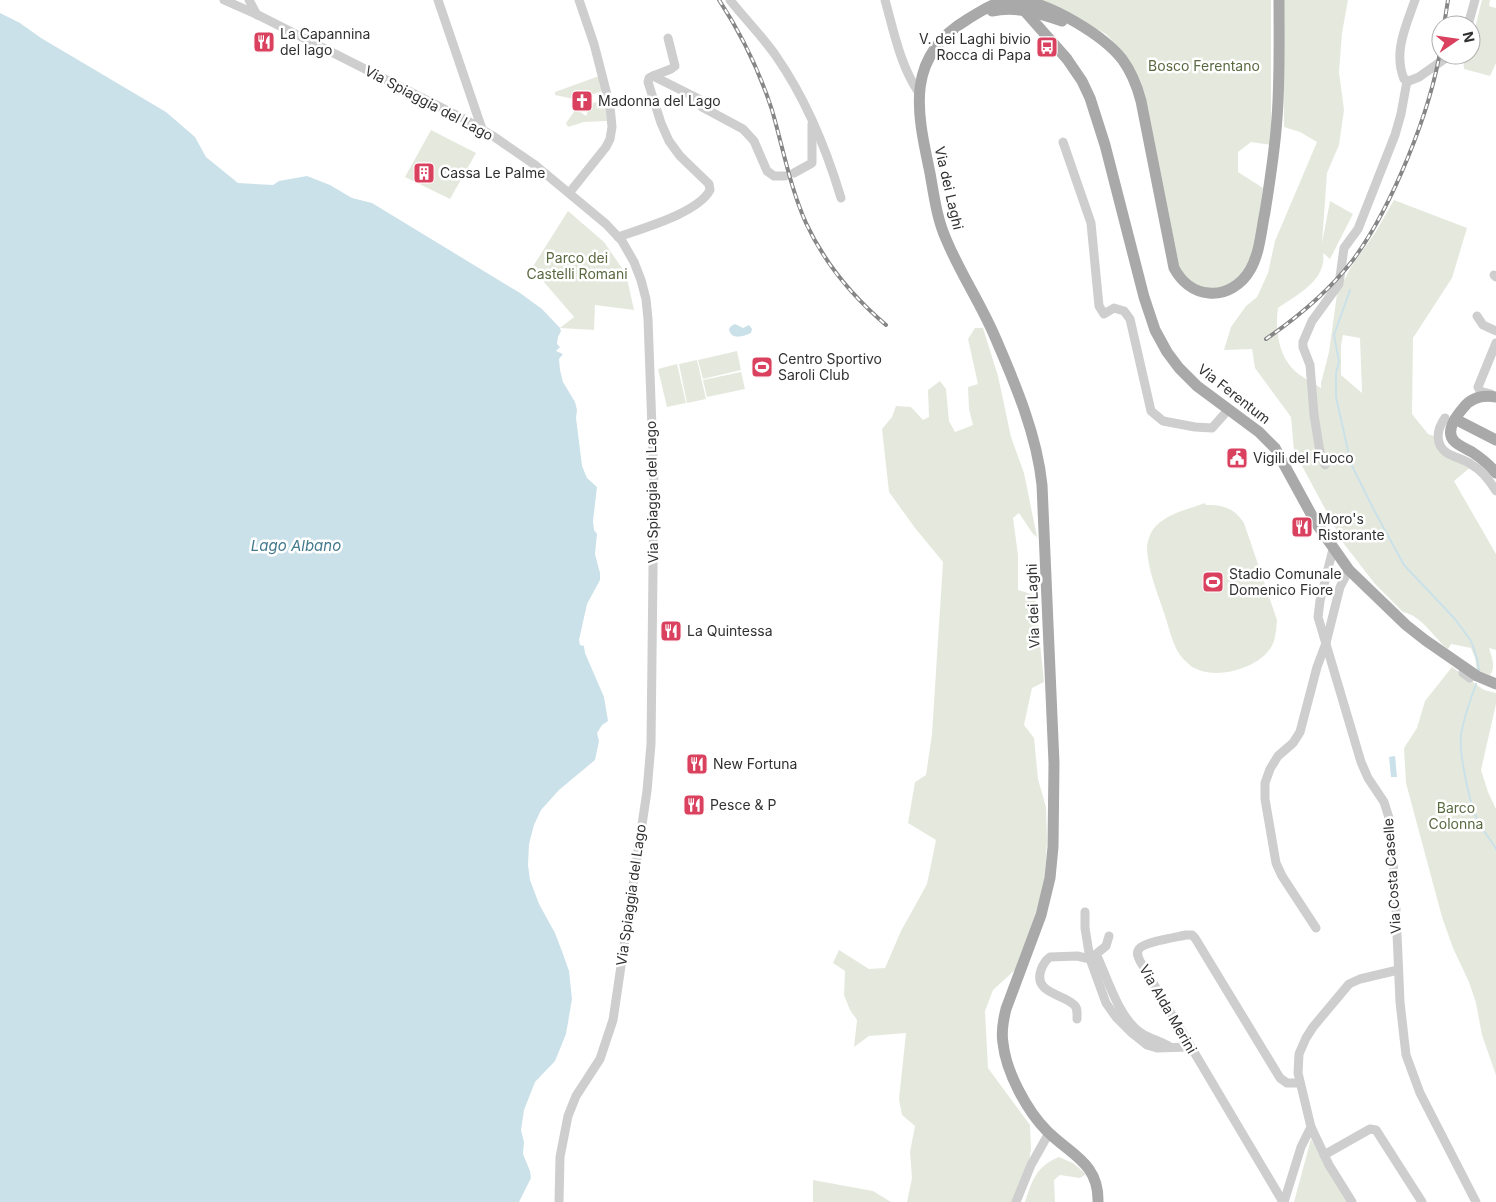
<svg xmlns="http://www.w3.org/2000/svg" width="1496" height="1202" font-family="Inter,sans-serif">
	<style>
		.green { fill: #e5e9dd; fill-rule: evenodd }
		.water { fill: #cbe1e9 }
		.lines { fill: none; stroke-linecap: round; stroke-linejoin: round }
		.stream { stroke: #cbe1e9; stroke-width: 2 }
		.minor { stroke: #cecece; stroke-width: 9 }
		.major { stroke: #a9a9a9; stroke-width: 11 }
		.rail-casing { stroke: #868686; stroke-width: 4 }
		.rail { stroke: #fff; stroke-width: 2; stroke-dasharray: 5.5; stroke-linecap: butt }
		.labels { text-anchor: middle; stroke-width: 5; stroke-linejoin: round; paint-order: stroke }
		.poi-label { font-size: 14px; fill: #313131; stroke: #fff; text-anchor: start }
		.park-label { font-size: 14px; fill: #596a41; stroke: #fff }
		.street-label { font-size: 14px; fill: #313131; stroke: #fff }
		.water-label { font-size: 15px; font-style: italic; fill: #447a8e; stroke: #fff }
	</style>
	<rect width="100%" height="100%" fill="#fff"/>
	<g class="green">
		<polygon points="1042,0 1271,0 1271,145 1251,142 1238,152 1238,172 1263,188 1255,249 1238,280 1220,289 1209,291 1190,283 1180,273 1139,80 1125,54 1106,34"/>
		<path d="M1283,0h65l-6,33 -3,39 5,38 -5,35 -12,28 -5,70 8,-42 23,13 -23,45 -7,-6c4,27 -25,41 -45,55 -3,20 0,45 14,60 7,8 20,14 29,20v-5l8,-31 8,-58 14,-27 24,-34 19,-33 73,28 -15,50 -39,60 -1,76 16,20 9,3 2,10 33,19 -18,15 42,73v96l-7,-2c3,10 7,19 1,27l-13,-5 -2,-12 -4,-10 -20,-4 -3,5c-15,-12 -26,-33 -45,-37l-28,-28 -31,-40 -50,-93 -3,-34 -36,-49 -3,-19 -28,1 7,-23 15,-21 11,-9 11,-24 7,-32 42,-99 -17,-10 -16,-5zM1343,335l17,3 2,55 -21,-18v-30z"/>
		<polygon points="1482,0 1490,0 1489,6 1496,8 1496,63 1490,76 1464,69 1463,59 1465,55 1471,55 1471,44"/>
		<polygon points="599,76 603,91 587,96 578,90 574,99 555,95 555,92"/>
		<polygon points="605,99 608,113 607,121 584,122 568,127 566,123 576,109 586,116 590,104"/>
		<polygon points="431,130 476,153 450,199 405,177"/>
		<polygon points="568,211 604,242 626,274 634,310 595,305 594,330 560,328 574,317 532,268"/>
		<polygon points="975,328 983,328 998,376 1011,437 1024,473 1037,537 1033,534 1019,513 1013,518 1018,555 1018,590 1035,595 1044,682 1032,688 1024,725 1034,738 1038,779 1046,807 1047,840 1045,881 1033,921 1016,969 993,990 985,1011 988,1068 1030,1125 1031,1149 1028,1169 1015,1202 907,1202 912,1178 910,1152 915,1126 902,1115 899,1099 906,1033 869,1036 854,1047 857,1020 850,1010 844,995 845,971 833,963 839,950 869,969 885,968 901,931 927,884 936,840 908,823 915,782 926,775 932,734 943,562 915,528 889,492 882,429 892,417 896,406 911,407 923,420 929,417 928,390 940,381 946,389 949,421 955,432 973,425 969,409 968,387 978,384 968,339"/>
		<polygon points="737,351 741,370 703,379 698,360"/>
		<polygon points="697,360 706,399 687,403 679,364"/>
		<polygon points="677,364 686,403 667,407 658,369"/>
		<polygon points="741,372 745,389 707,397 703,380"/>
		<path d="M1205,503l1,2c17,-1 29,4 38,18l33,97c-1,10 -1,21 -7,29 -15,21 -58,32 -79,17 -5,-4 -10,-9 -13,-14 -6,-11 -9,-24 -13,-36 -7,-22 -18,-47 -18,-70 1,-5 2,-10 5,-15 11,-17 35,-21 53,-28z"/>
		<polygon points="1452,667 1484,690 1496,693 1496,704 1481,770 1488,792 1496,809 1496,1075 1482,1035 1476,1003 1469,982 1453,948 1442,917 1406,783 1404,748 1417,728 1425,701"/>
		<polygon points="1311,1139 1349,1202 1294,1202"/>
		<path d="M1059,1157l14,6 13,11 -6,4 -20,-3 -6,5 1,22h-30c7,-21 11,-36 34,-45z"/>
		<polygon points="813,1180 873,1191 891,1202 813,1202"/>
	</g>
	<g class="water">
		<polygon points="0,13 20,23 41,38 166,112 195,137 206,157 238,183 273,185 279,181 307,176 330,185 352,198 372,203 520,293 542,309 560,328 561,331 558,337 557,344 560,347 556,351 563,354 559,359 560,370 563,382 575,402 577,410 576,418 582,466 587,478 597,487 593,521 594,530 597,534 595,554 600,573 600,580 587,604 579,640 580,645 584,646 585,653 604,697 608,721 602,725 597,733 599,741 595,760 559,790 541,810 534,825 529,844 528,865 530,880 539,904 555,933 563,954 569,971 572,999 566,1034 555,1061 535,1082 524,1110 521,1130 524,1142 523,1154 530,1171 531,1178 519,1202 0,1202"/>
		<path d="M735,324l8,4 6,-3 3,4 -1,4c-7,3 -20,8 -22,-4l2,-3z"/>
		<polygon points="1395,756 1397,777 1391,777 1389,757"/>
	</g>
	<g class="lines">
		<g class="stream">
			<polyline points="1350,290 1334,335 1339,362 1336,373 1336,397 1351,464 1375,512 1404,565 1455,619 1471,641 1477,658 1479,671"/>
			<path d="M1476,684c-6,17 -13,35 -15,52 -2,17 9,72 18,87 5,9 12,17 17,26"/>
		</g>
		<g class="minor">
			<polyline points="224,0 258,15 468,121 493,136 535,165 606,224 622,241 634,262 641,280 646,299 648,319 654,483 651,744 647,791 613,1020 600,1059 576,1096 568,1116 560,1157 559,1202"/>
			<polyline points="249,0 257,15"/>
			<polyline points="438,0 482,129"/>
			<path d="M730,0c15,19 32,36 46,56 30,43 50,92 65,142"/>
			<path d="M885,0c9,32 15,65 34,93"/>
			<path d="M1415,0c-9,26 -22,52 -11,79l5,2 10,-4 31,-22"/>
			<polyline points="1468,25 1475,0"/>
			<polyline points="653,76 671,69 675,66 668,38"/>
			<polyline points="1063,142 1091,223 1099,306 1104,314 1114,308 1124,311 1130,319 1151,411 1163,421 1195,427 1212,428 1228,410"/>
			<polyline points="794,173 812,163 812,124"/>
			<polyline points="570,192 606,147 610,139 612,127 610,106 594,44 579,0"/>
			<path d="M618,237c25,-9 80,-24 92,-47l-1,-6 -29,-28 -11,-15 -8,-18 -13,-41 1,-4 4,-2 46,23 3,8 41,22 11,12 13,30 7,5h11"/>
			<polyline points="1494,275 1496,277"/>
			<polyline points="1477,316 1483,325 1496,331"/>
			<polyline points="1491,394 1480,391 1478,387 1496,343"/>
			<path d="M1445,418c-8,11 -11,26 2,35 8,5 18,6 25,12 11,6 18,16 24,26"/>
			<polyline points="1325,465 1320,452 1314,415 1310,365 1303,347 1303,342 1312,321 1339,284 1344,248 1358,229 1395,135 1401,114 1407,81"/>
			<polyline points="1333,549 1320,601 1318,617 1361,762 1368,778 1384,802 1390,821 1395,888 1400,1002 1406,1055 1420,1093 1476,1202"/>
			<polyline points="1464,667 1463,673 1470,678"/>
			<polyline points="1085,912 1085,928 1090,959"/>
			<polyline points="1316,928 1282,876 1276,863 1265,799 1265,783 1270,769 1278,756 1293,743 1300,732 1317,667 1326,643 1340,587 1349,570"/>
			<path d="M1098,958c10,23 22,61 43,75 9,6 20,8 29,14"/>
			<polyline points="1090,959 1106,946 1109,936"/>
			<path d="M1077,1019c0,-6 1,-12 -4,-15 -10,-10 -40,-11 -32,-34 2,-6 5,-10 9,-13l27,-1 13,3 16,44 10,14 16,16 15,12 10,3 32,-1"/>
			<polyline points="1311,1127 1329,1165 1352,1202"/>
			<polyline points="1324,1155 1370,1129 1376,1130 1422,1202"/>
			<polyline points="1016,1202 1031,1165 1049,1133"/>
			<path d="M1283,1202l-143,-241c-2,-4 -4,-8 -1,-12 5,-7 38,-12 47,-14h6l3,3 85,140 7,5h13"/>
			<polyline points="1284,1202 1301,1147 1311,1127 1298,1073 1299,1054 1306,1038 1313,1027 1349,984 1360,979 1398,970"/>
		</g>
		<g class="major">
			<path d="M1009,0c-16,3 -28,11 -41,19 -64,38 -51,93 -38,154 4,23 7,46 16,66 14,34 35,65 49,98 20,46 42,98 47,148l12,278 -1,84 -3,31 -9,37 -35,94c-3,12 -5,23 -3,34 3,29 24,68 44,88 24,24 52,32 51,71"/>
			<polyline points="1015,0 1067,59 1082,81 1090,98 1105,145 1144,297 1155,330 1167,352 1179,368 1197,386 1259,432 1275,448 1316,523 1349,570 1406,625 1425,640 1477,676 1496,684"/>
			<path d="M1020,0c31,4 83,35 102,59 9,12 15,27 19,42l33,167c7,13 19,24 35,25 17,2 33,-9 41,-23 10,-17 11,-39 15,-58 5,-31 10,-63 12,-94 3,-39 2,-79 2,-118"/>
			<path d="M992,11c25,-5 46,2 70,10"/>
			<path d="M1496,397c-12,-2 -24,0 -32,10 -7,8 -20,25 -9,35 5,4 11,7 17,10 9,6 17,12 24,21"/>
			<polyline points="1455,419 1496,440"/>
		</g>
		<g class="rail-casing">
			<g id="rail">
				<path d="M719,0c23,35 40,70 53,110 11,38 18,77 34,113 19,41 46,73 80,102"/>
				<polyline points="1444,25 1448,0"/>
				<path d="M1266,339c32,-22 63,-48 87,-79 39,-53 78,-149 88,-214"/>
			</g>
		</g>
		<use href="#rail" class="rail"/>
	</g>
	<defs>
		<g id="restaurant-square" transform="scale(1.125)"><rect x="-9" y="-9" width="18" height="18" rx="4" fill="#d9415e" stroke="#fff"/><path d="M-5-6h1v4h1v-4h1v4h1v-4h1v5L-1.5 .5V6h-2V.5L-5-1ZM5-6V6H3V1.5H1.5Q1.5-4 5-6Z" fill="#fff"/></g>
		<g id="bus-square" transform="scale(1.125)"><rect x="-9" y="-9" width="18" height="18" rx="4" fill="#d9415e" stroke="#fff"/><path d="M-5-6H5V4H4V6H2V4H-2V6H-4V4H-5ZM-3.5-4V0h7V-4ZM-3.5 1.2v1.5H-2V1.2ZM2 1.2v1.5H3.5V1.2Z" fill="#fff"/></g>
		<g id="church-square" transform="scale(1.125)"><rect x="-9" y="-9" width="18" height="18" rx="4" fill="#d9415e" stroke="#fff"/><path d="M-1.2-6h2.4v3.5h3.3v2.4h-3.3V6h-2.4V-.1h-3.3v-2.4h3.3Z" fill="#fff"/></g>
		<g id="building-square" transform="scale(1.125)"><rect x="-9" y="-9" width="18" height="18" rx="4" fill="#d9415e" stroke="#fff"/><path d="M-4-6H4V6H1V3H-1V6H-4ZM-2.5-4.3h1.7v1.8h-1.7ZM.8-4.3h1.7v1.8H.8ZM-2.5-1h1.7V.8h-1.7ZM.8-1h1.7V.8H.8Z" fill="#fff"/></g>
		<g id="stadium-square" transform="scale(1.125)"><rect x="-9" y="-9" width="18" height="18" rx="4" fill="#d9415e" stroke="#fff"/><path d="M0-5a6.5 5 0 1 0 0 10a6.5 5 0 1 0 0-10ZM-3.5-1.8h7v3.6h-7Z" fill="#fff"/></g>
		<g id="civic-square" transform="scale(1.125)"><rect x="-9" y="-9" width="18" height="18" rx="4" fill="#d9415e" stroke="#fff"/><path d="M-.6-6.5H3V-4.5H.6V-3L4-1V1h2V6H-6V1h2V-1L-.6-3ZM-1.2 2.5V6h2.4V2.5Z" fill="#fff"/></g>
	</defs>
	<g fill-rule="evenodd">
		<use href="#restaurant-square" x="264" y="42"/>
		<use href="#bus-square" x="1047" y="47"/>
		<use href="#church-square" x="582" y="101"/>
		<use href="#building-square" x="424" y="173"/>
		<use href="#stadium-square" x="762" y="367"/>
		<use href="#civic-square" x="1237" y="458"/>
		<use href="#restaurant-square" x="1302" y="527"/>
		<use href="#stadium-square" x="1213" y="582"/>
		<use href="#restaurant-square" x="671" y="631"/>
		<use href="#restaurant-square" x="697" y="764"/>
		<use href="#restaurant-square" x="694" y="805"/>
	</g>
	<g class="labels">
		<g class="poi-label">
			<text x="280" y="39">La Capannina<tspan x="280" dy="16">del lago</tspan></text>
			<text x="1031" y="44" text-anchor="end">V. dei Laghi bivio<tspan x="1031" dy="16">Rocca di Papa</tspan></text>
			<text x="598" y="106">Madonna del Lago</text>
			<text x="440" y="178">Cassa Le Palme</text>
			<text x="778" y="364">Centro Sportivo<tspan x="778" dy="16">Saroli Club</tspan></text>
			<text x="1253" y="463">Vigili del Fuoco</text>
			<text x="1318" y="524">Moro's<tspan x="1318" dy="16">Ristorante</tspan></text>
			<text x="1229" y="579">Stadio Comunale<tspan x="1229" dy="16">Domenico Fiore</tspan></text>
			<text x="687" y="636">La Quintessa</text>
			<text x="713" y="769">New Fortuna</text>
			<text x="710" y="810">Pesce &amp; P</text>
		</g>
		<g class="park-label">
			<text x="1204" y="71">Bosco Ferentano</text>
			<text x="577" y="263">Parco dei<tspan x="577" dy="16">Castelli Romani</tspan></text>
			<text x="1456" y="813">Barco<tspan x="1456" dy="16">Colonna</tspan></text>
		</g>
		<g class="street-label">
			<text transform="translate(429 103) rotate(28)" y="5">Via Spiaggia del Lago</text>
			<text transform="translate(949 188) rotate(77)" y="5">Via dei Laghi</text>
			<text transform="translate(1234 394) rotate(38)" y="5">Via Ferentum</text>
			<text transform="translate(652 492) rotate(-91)" y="5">Via Spiaggia del Lago</text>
			<text transform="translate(1033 606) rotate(-92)" y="5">Via dei Laghi</text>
			<text transform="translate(1392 876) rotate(-94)" y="5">Via Costa Caselle</text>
			<text transform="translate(631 895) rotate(-82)" y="5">Via Spiaggia del Lago</text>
			<text transform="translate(1168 1009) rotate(60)" y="5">Via Alda Merini</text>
		</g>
		<g class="water-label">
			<text x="296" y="551">Lago Albano</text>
		</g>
	</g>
	<g transform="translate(1456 40) rotate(77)"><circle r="24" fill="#ffffff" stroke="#adadad"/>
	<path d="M0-4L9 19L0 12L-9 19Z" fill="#d9415e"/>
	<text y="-8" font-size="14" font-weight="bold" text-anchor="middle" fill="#313131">N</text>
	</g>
</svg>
